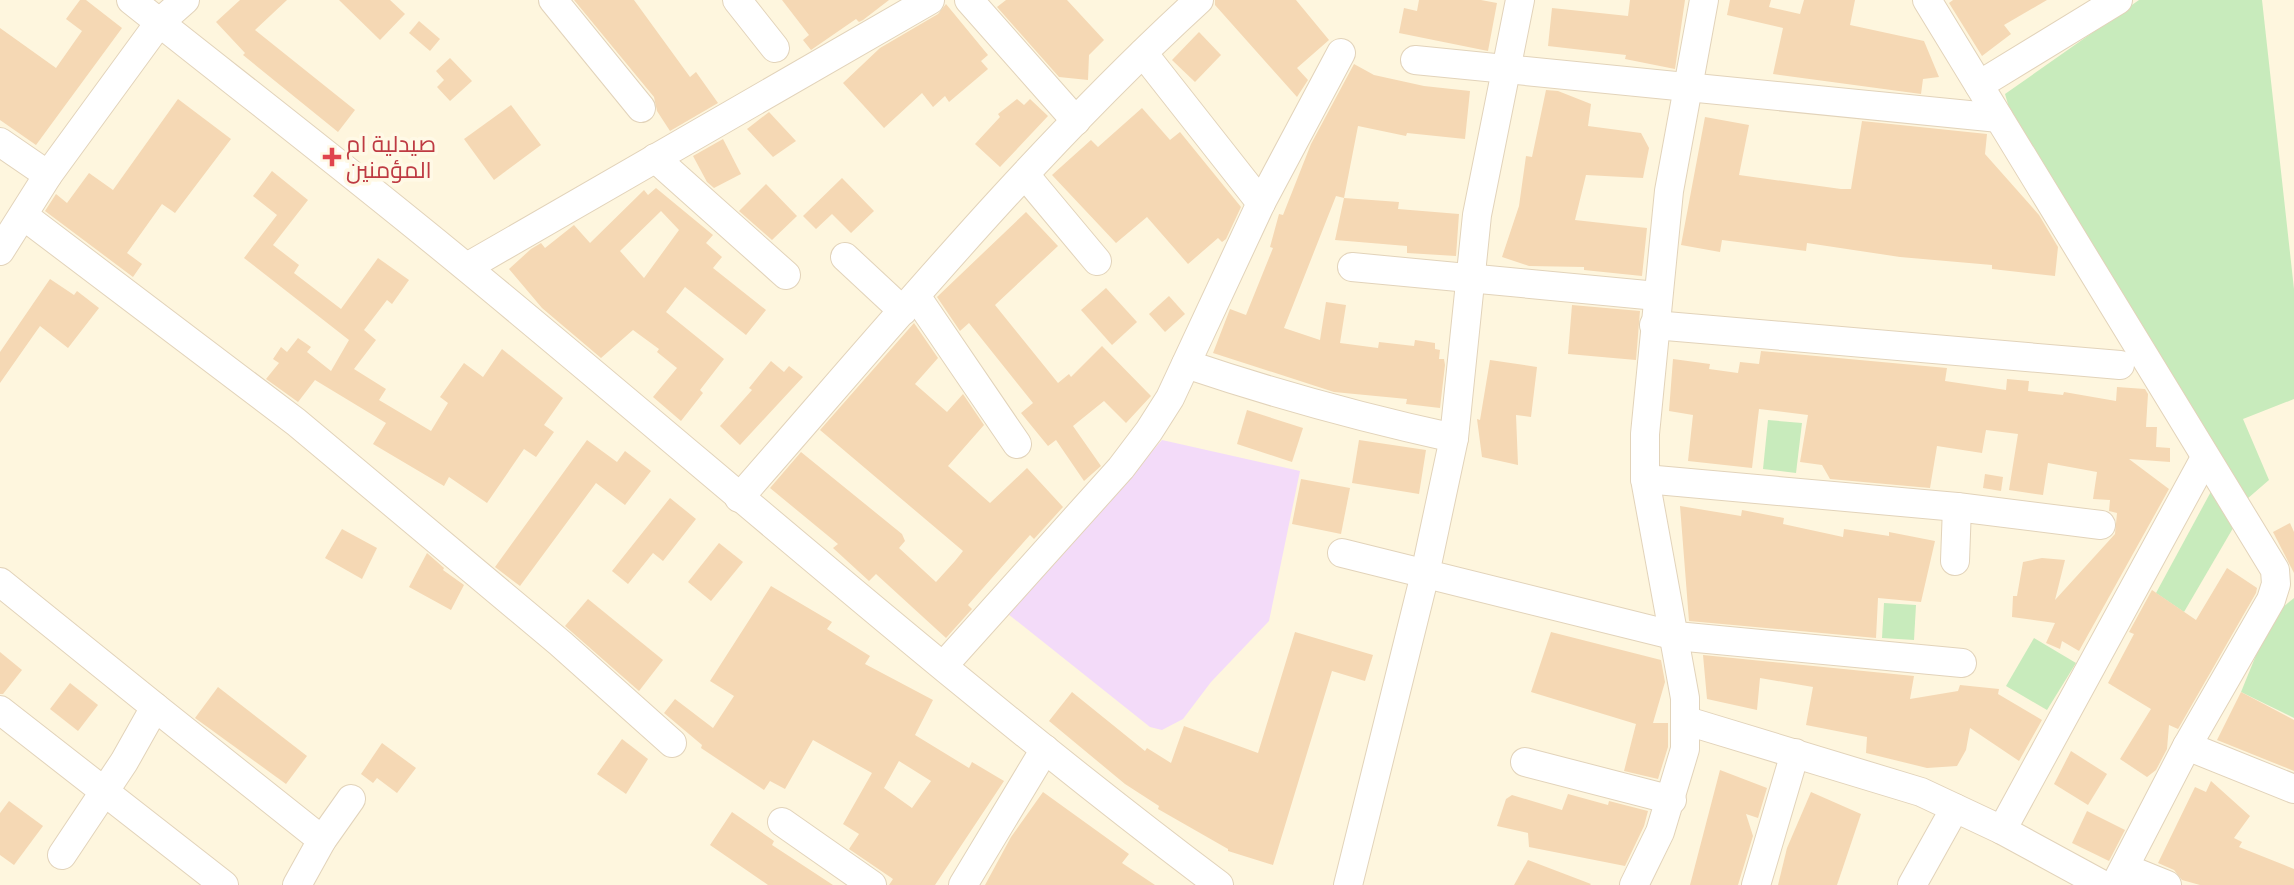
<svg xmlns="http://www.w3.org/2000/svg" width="2294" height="885" font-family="Ubuntu,Cairo,sans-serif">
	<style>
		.education { fill: #f3dbf9 }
		.green { fill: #c8ebbc }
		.building { fill: #f5d8b4; fill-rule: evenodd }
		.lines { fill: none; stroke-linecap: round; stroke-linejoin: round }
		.minor-casing { stroke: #e2d3ba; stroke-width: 30 }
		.minor { stroke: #fff; stroke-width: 28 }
		.health-dot { fill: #e0444e; stroke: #fff9e6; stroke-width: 2.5 }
		.labels { text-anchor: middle; stroke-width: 7; stroke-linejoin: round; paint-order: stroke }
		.health-label { font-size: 23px; fill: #be3a42; stroke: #fff9e6; text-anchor: start }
	</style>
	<rect width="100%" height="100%" fill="#fef6de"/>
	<polygon class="education" points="1162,440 1300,471 1269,621 1211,682 1183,719 1162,730 1150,727 1008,614"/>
	<g class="green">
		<polygon points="2139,0 2262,0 2294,289 2294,399 2243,419 2269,480 2247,499 2012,118 2005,94"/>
		<polygon points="1768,420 1802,423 1796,473 1763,469"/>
		<polygon points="2214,486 2236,523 2184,612 2156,593"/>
		<polygon points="2294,598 2294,718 2241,692 2272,616"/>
		<polygon points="1884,603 1916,605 1914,640 1882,638"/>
		<polygon points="2034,638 2076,663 2047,710 2006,686"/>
	</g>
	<g class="building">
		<polygon points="80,0 86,0 122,28 36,145 0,120 0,28 56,68 82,31 66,19"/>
		<polygon points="240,0 287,0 255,30 355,110 338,132 243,55 245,53 216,22"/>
		<polygon points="339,0 390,0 405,14 380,40"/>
		<polygon points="574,0 634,0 690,77 696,72 718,103 670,131 657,111 654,97"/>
		<polygon points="782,0 889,0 863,20 859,22 856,19 811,50 803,40 809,35"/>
		<polygon points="1006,0 1067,0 1104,40 1089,55 1088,80 1059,77 997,7"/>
		<polygon points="1215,0 1296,0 1329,40 1297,68 1308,80 1297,97 1215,5"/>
		<polygon points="1419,0 1481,0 1497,3 1488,51 1399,33 1404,8 1417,11"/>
		<polygon points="1630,0 1685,0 1675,69 1625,59 1626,55 1548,46 1552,8 1628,16"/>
		<polygon points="1730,0 1771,0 1769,7 1800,14 1804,0 1855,0 1850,25 1924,41 1939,77 1923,79 1921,94 1773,74 1783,28 1727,15"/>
		<polygon points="1953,0 2047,0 2004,25 2011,34 1982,56 1949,3"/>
		<polygon points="946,4 988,55 981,61 988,69 949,102 945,96 933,107 922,93 884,128 843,83 880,48 938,14"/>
		<polygon points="419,21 440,39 430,51 409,33"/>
		<polygon points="1199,32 1221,55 1195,82 1172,60"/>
		<polygon points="450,58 472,81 450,101 437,87 444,80 436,71"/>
		<polygon points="1354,64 1374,75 1424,86 1470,91 1465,139 1407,133 1406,136 1358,126 1344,198 1399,202 1398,209 1459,214 1456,256 1407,253 1407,246 1335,240 1344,198 1336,196 1284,328 1320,340 1326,302 1346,305 1340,343 1378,348 1379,342 1414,346 1415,340 1435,343 1435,349 1440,350 1439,359 1444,359 1445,365 1440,408 1406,404 1407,399 1334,392 1213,353 1230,309 1246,315 1273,248 1270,247 1279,214 1283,215 1311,144"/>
		<polygon points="1546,90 1558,91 1591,104 1588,126 1641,133 1649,148 1643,178 1586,175 1575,220 1647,228 1642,276 1584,270 1584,267 1529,266 1502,257 1519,206 1526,156 1532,157"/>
		<polygon points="178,99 231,139 175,213 162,204 127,253 142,264 133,277 45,211 56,194 67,203 89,173 113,190"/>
		<polygon points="1017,99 1024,105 1030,99 1048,116 1000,167 975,144 1000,117 998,114"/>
		<polygon points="511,105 541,145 494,180 464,139"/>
		<polygon points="1142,108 1170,140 1180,132 1241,207 1226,239 1222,242 1218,238 1188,264 1147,217 1116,243 1052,175 1091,140 1098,147"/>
		<polygon points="769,112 796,141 773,157 747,129"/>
		<polygon points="1705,117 1749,125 1739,175 1841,189 1851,189 1862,121 1987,134 1985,154 2039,215 2058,247 2055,276 1992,269 1992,265 1900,257 1807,243 1806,251 1722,240 1720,252 1681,245"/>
		<polygon points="723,139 741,174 714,188 707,182 693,156"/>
		<polygon points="272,171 308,200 273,245 299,265 294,273 341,309 378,258 409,280 392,304 387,300 364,330 376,340 354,369 386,389 379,400 431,431 448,403 440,397 464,363 483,377 502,349 563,398 544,425 554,432 536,457 524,449 487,503 449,477 444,486 373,444 386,423 315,380 298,402 266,379 279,363 273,359 281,347 287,352 298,338 311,347 307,352 331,371 349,340 244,258 277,215 253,196"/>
		<polygon points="842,178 874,211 851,233 832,214 816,229 803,216"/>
		<polygon points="766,184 797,216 772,240 739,211"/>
		<path d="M656,188l57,47 -7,8 16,14 -9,11 53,42 -20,25 -61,-48 -19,25 58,47 -24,31 3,3 -22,28 -28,-24 24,-29 -20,-16 2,-3 -26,-19 -32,28 -59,-50 -33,-39 22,-20 10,-6 4,5 29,-23 16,18 54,-53 4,5zM661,211l18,19 -35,48 -24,-27z"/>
		<polygon points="1026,212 1058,246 995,305 1058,383 1069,374 1071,377 1102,346 1151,396 1126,423 1104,401 1073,426 1101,466 1084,481 1056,440 1048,446 1021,413 1033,403 969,323 960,331 937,297"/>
		<polygon points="50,279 74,295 77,291 99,308 68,348 40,326 0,383 0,352"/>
		<polygon points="1106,288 1137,322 1112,345 1081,310"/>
		<polygon points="1169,296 1185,314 1165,332 1149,314"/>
		<polygon points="1572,305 1640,311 1636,360 1568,354"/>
		<polygon points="914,323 938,358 915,384 947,412 963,394 984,425 948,466 990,503 1027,468 1063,507 1034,539 1030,535 968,605 972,609 946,638 876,574 869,581 833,548 838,544 770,488 801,452 902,534 905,541 899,548 936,582 955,561 963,551 820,430"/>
		<polygon points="1761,351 1947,368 1945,381 2006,390 2007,379 2029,381 2028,391 2063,395 2064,392 2116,401 2117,387 2145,389 2148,394 2146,427 2157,427 2156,447 2170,448 2170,462 2129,459 2169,489 2079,651 2062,641 2060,649 2046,643 2055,623 2012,617 2013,596 2017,596 2023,562 2042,558 2065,560 2055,600 2115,534 2117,513 2109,511 2110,500 2093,499 2097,472 2048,463 2043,495 2009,490 2018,434 1986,430 1982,453 1937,446 1930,488 1830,479 1822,465 1800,462 1808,415 1759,409 1752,468 1688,461 1693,415 1669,411 1673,359 1710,364 1709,369 1738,373 1740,362 1759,364"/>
		<polygon points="1490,360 1537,367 1531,417 1516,415 1518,465 1482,457 1477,419 1480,420"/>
		<polygon points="771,361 784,372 789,366 803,377 740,445 720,426 752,390 749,388"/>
		<polygon points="1247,410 1303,428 1292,462 1237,444"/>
		<polygon points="587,440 617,462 625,451 651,471 625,505 596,483 520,586 495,567"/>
		<polygon points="1359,440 1426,450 1419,494 1352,483"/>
		<polygon points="1985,474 2003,477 2001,491 1983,488"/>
		<polygon points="1301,479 1350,488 1341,534 1292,524"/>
		<polygon points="670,498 696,519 663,561 653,553 628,584 612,571"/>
		<polygon points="1680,506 1741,516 1742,510 1784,518 1783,524 1843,537 1844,529 1889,536 1889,532 1935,541 1921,602 1878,598 1876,638 1689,621"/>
		<polygon points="2290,523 2294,532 2294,573 2273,532"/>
		<polygon points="342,529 377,548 362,579 325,558"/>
		<polygon points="719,543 743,562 711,601 688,582"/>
		<polygon points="427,553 444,568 443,570 464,585 451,610 409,587"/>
		<polygon points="2227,568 2257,588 2256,593 2178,729 2169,725 2167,749 2156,770 2147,777 2120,759 2151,709 2108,683 2134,634 2129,632 2152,590 2196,620"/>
		<path d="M771,586l61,36 -5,7 43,27 -5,8 68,36 -18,35 54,33 3,-6 32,19 -69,104h-46l4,-6 -44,-30 10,-15 -16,-10 29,-51 -59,-33 -28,49 -15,-8 -6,9 -63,-42 1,-3 -38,-32 11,-14 38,29 21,-32 -24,-15zM899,761l32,20 -19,27 -28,-20z"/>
		<polygon points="588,599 663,660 639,691 565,626"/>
		<polygon points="1295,632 1373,655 1365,681 1332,671 1273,865 1228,851 1228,849 1158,809 1159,806 1125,784 1049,721 1072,692 1145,751 1147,748 1171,763 1184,726 1258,753"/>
		<polygon points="1551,632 1661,660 1665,682 1653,723 1668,723 1668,747 1658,779 1624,771 1636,724 1531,692"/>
		<polygon points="0,652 22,670 3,694 0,694"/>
		<polygon points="1703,655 1914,676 1910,699 1958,691 1960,685 1999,689 1998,694 2042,720 2019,761 1970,728 1966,750 1957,766 1927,768 1866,753 1867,737 1806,725 1813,687 1760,678 1757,710 1707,699"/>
		<polygon points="70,683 98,705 78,731 50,709"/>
		<polygon points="218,687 307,756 286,784 195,718"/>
		<polygon points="2241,692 2294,720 2294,771 2217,740"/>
		<polygon points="622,739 648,759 626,794 597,774"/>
		<polygon points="382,743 416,768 397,793 377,778 373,783 361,774"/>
		<polygon points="2071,751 2107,774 2088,805 2054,784"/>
		<polygon points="1720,770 1767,788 1758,818 1746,814 1753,836 1738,885 1690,885"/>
		<polygon points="2211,781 2250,816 2234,838 2242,842 2239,847 2294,869 2294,885 2200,885 2182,880 2174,870 2158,863 2195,787 2206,792"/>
		<polygon points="1043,792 1129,854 1122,863 1155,885 985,885 1011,837"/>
		<polygon points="1811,792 1861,814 1837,885 1778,885 1787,848"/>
		<polygon points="1568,794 1608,805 1609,801 1648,811 1644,826 1625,866 1529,847 1528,833 1497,826 1506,799 1512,795 1562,810"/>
		<polygon points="9,801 43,826 14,865 0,855 0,813"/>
		<polygon points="2087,811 2125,830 2109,861 2072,843"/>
		<polygon points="732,812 774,841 772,845 833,885 768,885 710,845"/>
		<polygon points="1528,860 1591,884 1590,885 1514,885"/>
	</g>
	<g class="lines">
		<g class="minor-casing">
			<g id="minor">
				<path d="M131,0c112,89 226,177 336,268 250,206 493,422 752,617"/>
				<polyline points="553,0 641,108"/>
				<polyline points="737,0 775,48"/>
				<polyline points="969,0 1076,121"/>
				<polyline points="1927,0 2275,570 2276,584 2271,600 2187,746 2115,885"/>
				<polyline points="1143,53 1261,203"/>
				<polyline points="1415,60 1999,118"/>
				<polyline points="1979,85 2118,0"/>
				<polyline points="0,142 48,175"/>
				<polyline points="655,158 786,275"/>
				<polyline points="1026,176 1097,261"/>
				<polyline points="24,216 296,422 560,643 672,743"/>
				<polyline points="0,251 48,175 159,23 185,0"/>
				<polyline points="845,257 903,311"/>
				<polyline points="467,267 930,0"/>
				<polyline points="1352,267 1657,296"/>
				<polyline points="916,296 1017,444"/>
				<polyline points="1654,325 2120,365"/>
				<path d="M1186,364c89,30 176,54 268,74"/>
				<polyline points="1645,479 1957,507 2101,525"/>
				<path d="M739,498c149,-170 294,-346 460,-498"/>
				<polyline points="1342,553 1676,636 1962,663"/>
				<polyline points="1955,561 1957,507"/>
				<polyline points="0,582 155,707 124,762 62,855"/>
				<polyline points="944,665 1121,468 1149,431 1170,398 1261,203 1341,53"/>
				<polyline points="155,707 322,840"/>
				<polyline points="0,710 224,885"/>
				<polyline points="1687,721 1921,792 2002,830 2103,885"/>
				<polyline points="2187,746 2294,789"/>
				<polyline points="1525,762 1672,800"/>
				<polyline points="782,822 872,885"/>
				<polyline points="2002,830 2205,458"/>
				<polyline points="2125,868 2167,885"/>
				<polyline points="297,885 322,840 351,799"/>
				<polyline points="963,885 1045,749"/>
				<polyline points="1348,885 1425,574 1454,438 1477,215 1520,0"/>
				<polyline points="1634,885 1660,832 1685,749 1685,698 1645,479 1645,434 1669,191 1704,0"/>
				<polyline points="1756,885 1795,753"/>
				<polyline points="1912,885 1955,808"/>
			</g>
		</g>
		<use href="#minor" class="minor"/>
	</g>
	<path class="health-dot" d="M328.5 146.5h7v7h7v7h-7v7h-7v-7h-7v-7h7z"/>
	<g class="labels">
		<g class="health-label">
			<text x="346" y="152">صيدلية ام<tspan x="346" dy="26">المؤمنين</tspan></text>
		</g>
	</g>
</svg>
